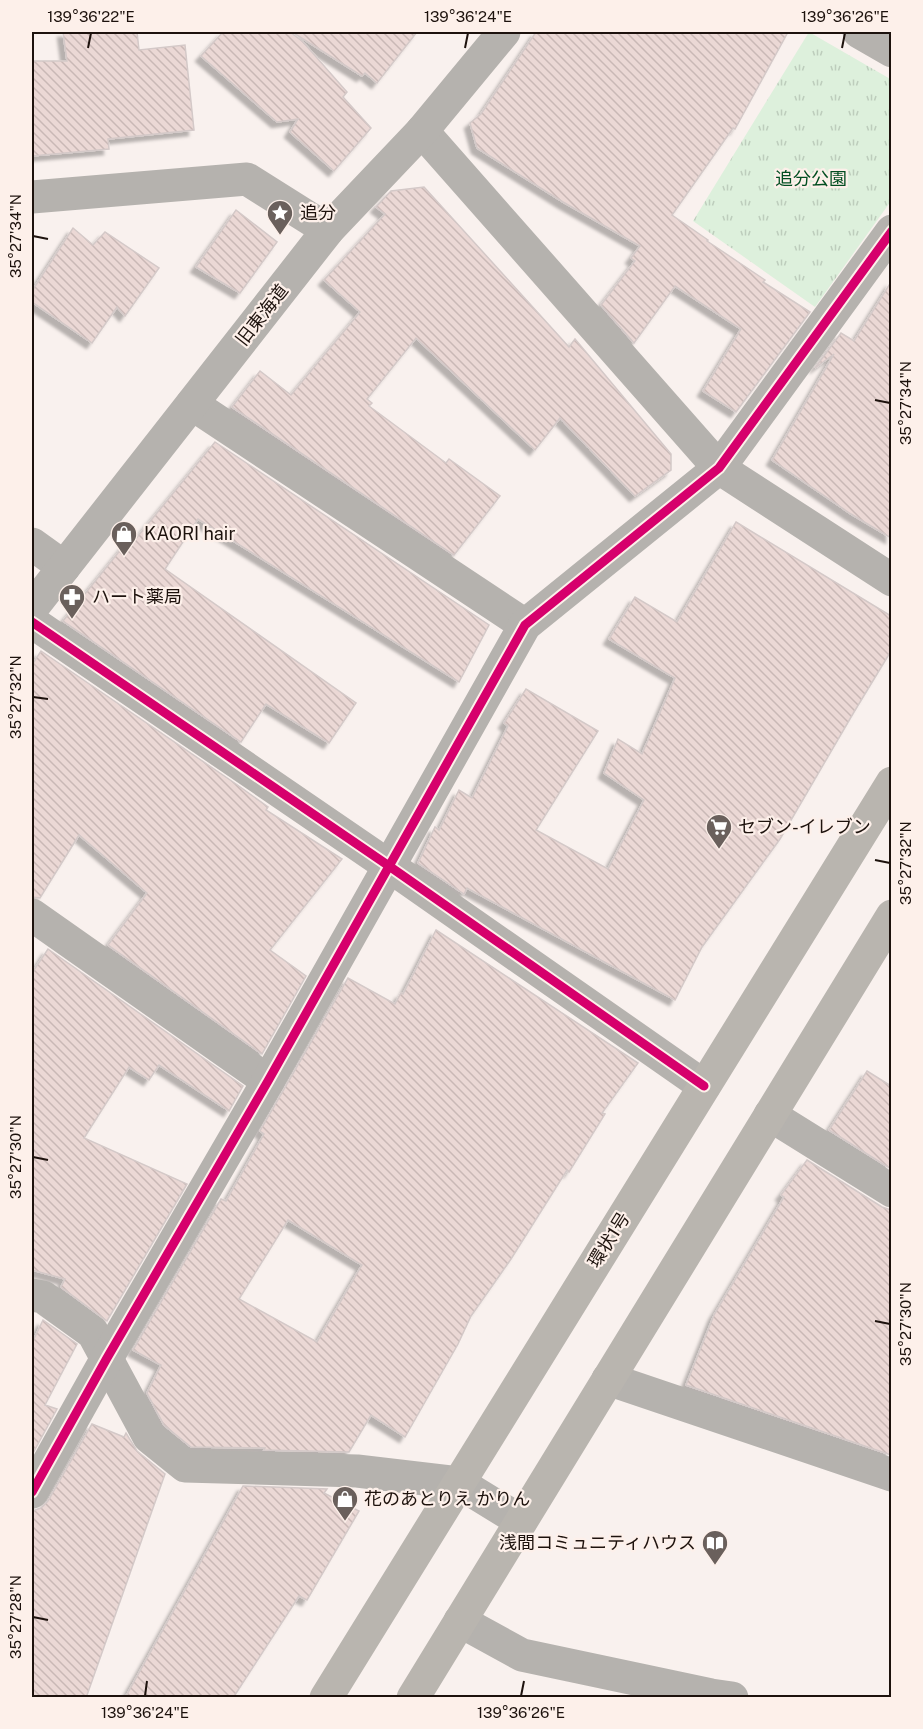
<svg xmlns="http://www.w3.org/2000/svg" width="923" height="1729" font-family="'Public Sans','Noto Sans JP',sans-serif">
	<style>
		.park { fill: url(#park-tufts) }
		.building { fill: url(#building-back-hatch); stroke: #d4c9c8; stroke-width: 1.5; fill-rule: evenodd; filter: url(#shadow) }
		.lines { fill: none; stroke-linecap: round; stroke-linejoin: round }
		.minor { stroke: #b5b2ae; stroke-width: 33 }
		.tertiary { stroke: #b5b2ae; stroke-width: 33 }
		.primary { stroke: #b9b5af; stroke-width: 33 }
		.cycleway-casing { stroke: #fdf0ea; stroke-width: 13 }
		.cycleway { stroke: #d6006c; stroke-width: 9 }
		.ticks { fill: none; stroke: #1d120d; stroke-width: 2 }
		.labels { text-anchor: middle; stroke-width: 4.5; stroke-linejoin: round; paint-order: stroke }
		.park-label { font-size: 18px; fill: #024e21; stroke: #fdf0ea }
		.poi-label { font-size: 18px; fill: #1d120d; stroke: #fdf0ea; text-anchor: start }
		.street-label { font-size: 18px; fill: #1d120d; stroke: #fdf0ea }
		.neatline { fill: none; stroke: #1d120d; stroke-width: 2 }
		.ticks-label { font-size: 15px; text-anchor: middle; fill: #1d120d }
	</style>
	<defs>
		<pattern id="park-tufts" width="24" height="20" patternUnits="userSpaceOnUse" patternTransform="scale(1.5)"><rect width="24" height="20" fill="#ddf0dc"/><path d="M3 7l-1-3M5 7V3M7 7l1-3M15 17l-1-3M17 17v-4M19 17l1-3" fill="none" stroke="#bdcdbc"/></pattern>
		<pattern id="building-back-hatch" width="6" height="6" patternUnits="userSpaceOnUse" patternTransform="scale(1.5)"><rect width="6" height="6" fill="#ebd8d5"/><path d="M-1 5l2 2M0 0l6 6M5-1l2 2" fill="none" stroke="#c9b8b6"/></pattern>
		<filter id="shadow"><feDropShadow dx="-5.5" dy="5.5" stdDeviation="1.5" flood-color="#0004"/></filter>
	</defs>
	<rect width="100%" height="100%" fill="#f9f1ee"/>
	<polygon class="park" points="809,32 892,80 891,201 815,307 693,221"/>
	<g class="building">
		<polygon points="63,32 137,32 139,50 185,45 194,130 108,139 109,149 32,156 32,61 67,61"/>
		<polygon points="223,32 290,32 303,42 347,92 343,97 371,128 334,171 290,132 298,119 277,122 201,56"/>
		<polygon points="292,32 417,32 377,83 365,73 362,76"/>
		<polygon points="536,32 788,32 735,129 733,128 672,215 708,240 707,241 765,280 763,282 810,312 736,412 703,391 741,329 675,286 634,343 601,305 635,261 631,258 640,246 563,202 477,148 470,123 481,114"/>
		<polygon points="424,187 569,347 575,339 671,454 671,470 635,496 560,418 535,450 416,338 367,399 372,403 369,406 446,463 449,459 500,496 454,555 232,407 260,371 291,395 360,312 324,280 385,214 376,207 391,191"/>
		<polygon points="236,210 277,242 240,293 196,267"/>
		<polygon points="73,228 93,245 105,232 159,268 125,316 117,307 92,343 32,302 32,291"/>
		<polygon points="891,282 891,538 851,514 772,460 834,354 815,368 841,333 854,341"/>
		<polygon points="215,442 489,625 459,682 198,519 165,569 356,703 329,743 266,704 241,742 63,621 126,543 130,546"/>
		<polygon points="736,522 891,616 891,651 854,712 780,839 702,947 675,1000 467,888 464,894 418,863 435,827 439,830 459,790 472,798 508,726 504,723 526,689 598,731 536,830 608,869 644,800 604,773 618,739 642,754 675,678 609,639 635,597 677,622"/>
		<polygon points="41,651 236,784 268,807 266,810 342,859 270,950 306,976 262,1054 108,945 147,893 79,835 40,898 32,897 32,665"/>
		<path d="M436,930l202,133 -36,50 3,1 -36,58 -2,-2 -56,89 -40,57 -13,28 -53,93 -34,-22 -22,37 -85,-2 1,-2 -74,-1 -27,-22 -17,-32 14,-28 -28,-15 88,-151 5,2 38,-67 -4,-3 88,-153 47,26 6,-11 2,1zM288,1220l74,45 -45,77 -78,-43z"/>
		<polygon points="48,949 243,1086 229,1111 159,1065 149,1080 129,1067 84,1138 187,1184 107,1321 61,1287 65,1279 32,1270 32,973"/>
		<polygon points="867,1071 891,1086 891,1169 829,1130"/>
		<polygon points="807,1160 882,1207 891,1210 891,1455 686,1385 714,1315 784,1197 781,1195"/>
		<polygon points="43,1320 77,1344 45,1405 57,1409 32,1455 32,1343"/>
		<polygon points="92,1424 124,1437 126,1433 137,1451 165,1474 86,1698 32,1698 32,1511 41,1508 48,1501"/>
		<polygon points="243,1486 327,1489 324,1493 359,1511 307,1600 299,1596 233,1698 125,1698"/>
	</g>
	<g class="lines">
		<g class="minor">
			<polyline points="859,32 892,51"/>
			<polyline points="32,197 247,179 328,230"/>
			<polyline points="192,404 525,625"/>
			<polyline points="32,544 64,567"/>
			<polyline points="32,622 389,866 704,1086"/>
			<polyline points="32,915 268,1081"/>
			<polyline points="770,1115 892,1191"/>
			<polyline points="32,1295 43,1297 93,1333 149,1437 185,1466 357,1471 459,1483 521,1521"/>
			<polyline points="608,1379 892,1475"/>
			<polyline points="32,1492 107,1358 268,1081 525,625 719,468 892,231"/>
			<polyline points="460,1621 522,1655 711,1695 732,1698"/>
		</g>
		<g class="tertiary">
			<polyline points="422,131 719,468 892,580"/>
			<polyline points="32,608 328,230 422,131 504,32"/>
		</g>
		<g class="primary">
			<polyline points="326,1698 892,783"/>
			<polyline points="413,1698 892,916"/>
		</g>
		<g class="cycleway-casing">
			<g id="cycleway">
				<polyline points="32,622 389,866 704,1086"/>
				<polyline points="32,1492 107,1358 268,1081 525,625 719,468 892,231"/>
			</g>
		</g>
		<use href="#cycleway" class="cycleway"/>
	</g>
	<path class="ticks" d="M88,48l3,-15M465,48l3,-15M842,48l3,-15M33,236l15,3M875,400l15,3M33,697l15,2M875,860l15,3M33,1157l15,3M875,1321l15,3M33,1617l15,3M145,1696l2,-15M521,1696l3,-15"/>
	<defs>
		<g id="sight-pin" transform="scale(1.35)"><path d="M0 17L-7.5 6A9.5 9.5 0 1 1 7.5 6Z" fill="#6a605c" stroke="#fdf0ea"/><path d="M0-6L1.8-2.2L6-1.7L2.9 1.2L3.7 5.4L0 3.3L-3.7 5.4L-2.9 1.2L-6-1.7L-1.8-2.2Z" fill="#fff"/></g>
		<g id="shop-pin" transform="scale(1.35)"><path d="M0 17L-7.5 6A9.5 9.5 0 1 1 7.5 6Z" fill="#6a605c" stroke="#fdf0ea"/><path d="M-5-2.5h2.3a2.7 3.5 0 0 1 5.4 0H5L5.5 6h-11ZM-1.5-2.5h3a1.5 2.3 0 0 0-3 0Z" fill="#fff"/></g>
		<g id="pharmacy-pin" transform="scale(1.35)"><path d="M0 17L-7.5 6A9.5 9.5 0 1 1 7.5 6Z" fill="#6a605c" stroke="#fdf0ea"/><path d="M-2-6h4v4h4v4h-4v4h-4v-4h-4v-4h4Z" fill="#fff"/></g>
		<g id="supermarket-pin" transform="scale(1.35)"><path d="M0 17L-7.5 6A9.5 9.5 0 1 1 7.5 6Z" fill="#6a605c" stroke="#fdf0ea"/><path d="M-6-5.5h2.5l.6 2H6L4.5 2H-2.5L-4.4-4H-6ZM-1.5 3.2a1.3 1.3 0 1 0 .1 0ZM3 3.2a1.3 1.3 0 1 0 .1 0Z" fill="#fff"/></g>
		<g id="library-pin" transform="scale(1.35)"><path d="M0 17L-7.5 6A9.5 9.5 0 1 1 7.5 6Z" fill="#6a605c" stroke="#fdf0ea"/><path d="M-6-4Q-3-5.5-.7-3.5V5Q-3 3-6 4ZM6-4Q3-5.5 .7-3.5V5Q3 3 6 4Z" fill="#fff"/></g>
	</defs>
	<g fill-rule="evenodd">
		<use href="#sight-pin" x="280" y="213"/>
		<use href="#shop-pin" x="124" y="534"/>
		<use href="#pharmacy-pin" x="72" y="597"/>
		<use href="#supermarket-pin" x="719" y="827"/>
		<use href="#shop-pin" x="345" y="1499"/>
		<use href="#library-pin" x="715" y="1543"/>
	</g>
	<g class="labels">
		<g class="park-label">
			<text x="811" y="185">追分公園</text>
		</g>
		<g class="poi-label">
			<text x="300" y="219">追分</text>
			<text x="144" y="540">KAORI hair</text>
			<text x="92" y="603">ハート薬局</text>
			<text x="738" y="833">セブン-イレブン</text>
			<text x="364" y="1505">花のあとりえ かりん</text>
			<text x="696" y="1549" text-anchor="end">浅間コミュニティハウス</text>
		</g>
		<g class="street-label">
			<text transform="translate(262 315) rotate(-52)" y="6">旧東海道</text>
			<text transform="translate(609 1240) rotate(-58)" y="6">環状1号</text>
		</g>
	</g>
	<rect width="923" height="1729" fill="none" stroke="#fdf0ea" stroke-width="66"/>
	<rect x="33" y="33" width="857" height="1663" class="neatline"/>
	<g class="ticks-label">
		<text x="91" y="22">139°36'22"E</text>
		<text x="468" y="22">139°36'24"E</text>
		<text x="845" y="22">139°36'26"E</text>
		<text transform="translate(16 236) rotate(-90)" y="5">35°27'34"N</text>
		<text transform="translate(906 403) rotate(-90)" y="5">35°27'34"N</text>
		<text transform="translate(16 697) rotate(-90)" y="5">35°27'32"N</text>
		<text transform="translate(906 863) rotate(-90)" y="5">35°27'32"N</text>
		<text transform="translate(16 1157) rotate(-90)" y="5">35°27'30"N</text>
		<text transform="translate(906 1324) rotate(-90)" y="5">35°27'30"N</text>
		<text transform="translate(16 1617) rotate(-90)" y="5">35°27'28"N</text>
		<text x="145" y="1718">139°36'24"E</text>
		<text x="521" y="1718">139°36'26"E</text>
	</g>
</svg>
